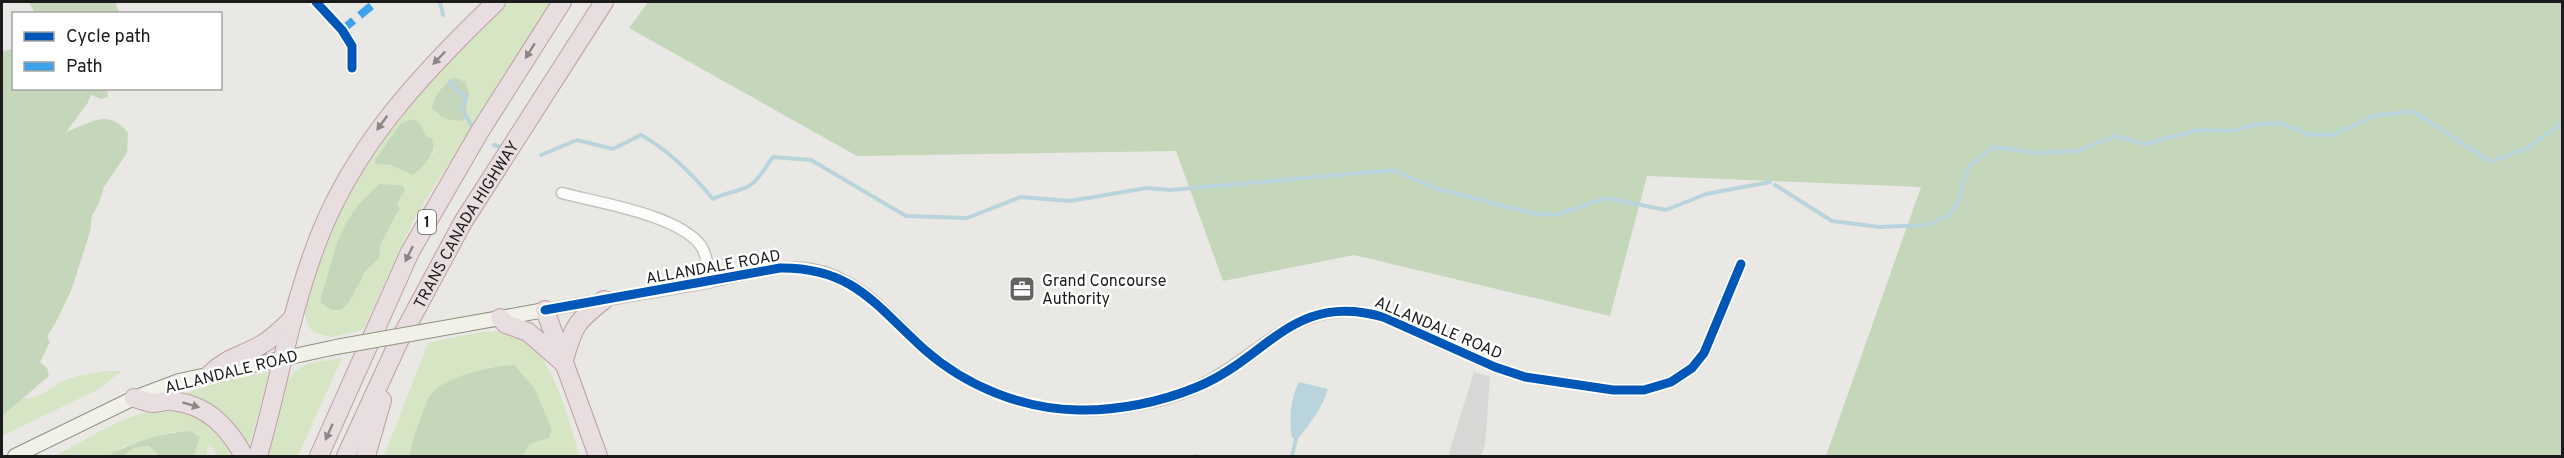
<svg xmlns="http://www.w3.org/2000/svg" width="2564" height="458" font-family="Overpass,sans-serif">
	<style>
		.religious { fill: #d8d7d5 }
		.grass { fill: #d6e6c4; fill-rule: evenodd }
		.forest { fill: #c5d7bb }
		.water { fill: #b9d4dc }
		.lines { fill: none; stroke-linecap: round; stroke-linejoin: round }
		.stream { stroke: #b9d4dc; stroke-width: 4 }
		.minor-casing { stroke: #c2c2c0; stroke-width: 13 }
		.tertiary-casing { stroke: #c2c2c0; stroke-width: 14 }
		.secondary-casing { stroke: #90927e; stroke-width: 16 }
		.motorway-casing { stroke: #bd9ea6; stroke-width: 20 }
		.minor { stroke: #fcfcfb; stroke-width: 10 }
		.tertiary { stroke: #fcfcfb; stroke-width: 12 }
		.secondary { stroke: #f1f1e9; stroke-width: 14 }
		.motorway { stroke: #e8dedf; stroke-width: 18 }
		.secondary-bridge-casing { stroke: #90927e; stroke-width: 16; stroke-linecap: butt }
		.secondary-bridge { stroke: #f1f1e9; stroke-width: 14 }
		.quiet { stroke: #3da2ea; stroke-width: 8; stroke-dasharray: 15 8; stroke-linecap: butt }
		.cycleway-casing { stroke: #fff; stroke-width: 13 }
		.cycleway { stroke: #0057b8; stroke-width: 9 }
		.oneway { fill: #8c8687 }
		.labels { text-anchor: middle; stroke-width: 5; stroke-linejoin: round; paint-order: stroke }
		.shield { fill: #fff; stroke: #5f5f5f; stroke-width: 1.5 }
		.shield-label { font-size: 15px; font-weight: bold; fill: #1b1b1b }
		.street-label { font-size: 16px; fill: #1b1b1b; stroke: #fff }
		.poi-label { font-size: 16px; fill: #1b1b1b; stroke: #fff; text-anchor: start }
	</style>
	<rect width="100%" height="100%" fill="#eae8e4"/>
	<polygon class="religious" points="1474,372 1490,377 1485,445 1481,456 1450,456 1449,453"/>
	<g class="grass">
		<path d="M507,2h45l-136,213 -53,115 -32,7 -18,-5c-15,-19 -6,-34 0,-56 32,-111 113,-196 194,-274zM435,151l-6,7 -28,12 -11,-5zM379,184l23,1 3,5 -8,14v11l-17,30 -1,13 -20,22 -3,11 -35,6 16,-55z"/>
		<path d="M503,331c9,4 21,8 29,15 24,23 38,79 48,110h-58l8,-12 19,-6 3,-8 -17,-41 -44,-22 -35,11 -25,16 -22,62h-25l44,-113 52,-11z"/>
		<path d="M342,358l-44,98h-34c7,-25 14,-81 41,-91 11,-4 25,-5 37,-7z"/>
		<path d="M104,371h18l-23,18 -97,47v-20l19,-18c18,3 29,-11 44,-18 12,-5 27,-6 39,-9z"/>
		<path d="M269,372l-20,77c-16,-34 -41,-39 -73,-53l47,-15z"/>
		<path d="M167,407c34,11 51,15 67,49h-16l-9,-13 -3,13h-12l6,-19 -9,-6 -18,1 -46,13 -20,11h-52c29,-15 78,-48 112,-46z"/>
		<polygon points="149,446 159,456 126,456 125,454 134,448"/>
	</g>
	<g class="forest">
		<polygon points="31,2 118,2 116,6 120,12 35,13 30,4"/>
		<polygon points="648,2 2562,2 2562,456 1826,456 1921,187 1647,176 1610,316 1354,255 1223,281 1176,151 857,156 629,28"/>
		<path d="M13,49l1,39 93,1 1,8 -7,2 -10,-4 -4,9 -21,28c24,-8 42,-25 62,1l-1,20 -23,34 -5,16 -7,13 -2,16 -19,59 -16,33 -8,12 3,6 -10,20 7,6 2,8 -47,40v-365z"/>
		<path d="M455,77l10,5 4,11 -5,28c-18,-3 -18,3 -32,-14 3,-13 12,-23 23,-30z"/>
		<path d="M413,119l7,5 7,14h4c8,14 -7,27 -18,37l-23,-10 -15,-1v-4l26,-37z"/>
		<polygon points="379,184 402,185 405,190 397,204 400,208 380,245 379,258 365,272 348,304 341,310 331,310 321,302 321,297 337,242 347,222 358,205"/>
		<path d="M514,365l21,24 17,41 -3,8 -19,6 -8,12h-113c3,-12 15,-53 22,-62 14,-18 61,-28 83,-29z"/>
		<path d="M191,431l9,6 -6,19h-35l-10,-10 -15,2 -9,6 1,2h-19c26,-14 53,-23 84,-25z"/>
	</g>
	<path class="water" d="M1299,382l29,7c-6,20 -18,34 -30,50l-6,-1c-3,-19 -2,-39 7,-56z"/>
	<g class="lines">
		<g class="stream">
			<polyline points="440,2 443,15"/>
			<polyline points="450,81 453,87 466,97 462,109 472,126"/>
			<polyline points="494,145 500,147"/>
			<path d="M541,155l36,-15 36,9 28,-14c28,15 52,40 72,64 11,-6 25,-7 36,-13 10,-6 17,-20 24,-29l38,3 95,56 61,2 54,-21 49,4 77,-13 23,2 224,-20 41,18 100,26 21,1 50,-17 60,12 40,-16 64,-12"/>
			<polyline points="1775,185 1832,221 1880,227 1926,225 1948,216 1957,203 1969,166 1994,147 2036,153 2077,151 2116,136 2145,144 2198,130 2233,131 2252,125 2280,123 2310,135 2332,135 2374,116 2413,111 2491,162 2529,147 2562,123"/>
			<polyline points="1195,456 1196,456"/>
			<polyline points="1292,456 1296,439"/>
		</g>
		<g class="minor-casing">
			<g id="minor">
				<polyline points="316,2 342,30 352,46 352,68"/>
				<path d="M562,193c37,10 117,22 139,53 7,10 6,24 8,36 33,-6 68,-18 102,-13 49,8 80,50 113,80 42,37 98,60 153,61 36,2 92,-8 124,-25 65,-33 99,-92 182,-68l112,50 30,10 88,13h31l27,-8 21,-14 12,-15 37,-89"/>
			</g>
		</g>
		<g class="tertiary-casing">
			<polyline id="tertiary" points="545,310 709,282"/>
		</g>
		<g class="secondary-casing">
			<g id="secondary">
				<polyline points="461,325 545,310"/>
				<polyline points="15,456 134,398 179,381 336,347"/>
			</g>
		</g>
		<g class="motorway-casing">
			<g id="motorway">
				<polyline points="545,310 598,456"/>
				<polyline points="500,318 506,324 528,332 560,360"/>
				<path d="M563,363c11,-36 10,-39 41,-63"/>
				<path d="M210,374c18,-17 29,-17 49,-28 13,-7 23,-17 33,-27"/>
				<path d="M134,398c5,1 12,4 18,5 7,0 13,-3 19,-2 36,3 57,26 73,55"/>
				<path d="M258,456c20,-69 32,-142 58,-211 36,-98 106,-172 180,-243"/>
				<polyline points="319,456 410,252 480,131 562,2"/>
				<path id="s1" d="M346,456l52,-113 65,-121 141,-220"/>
				<polyline points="366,456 382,400"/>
			</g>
		</g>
		<use href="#minor" class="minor"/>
		<use href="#tertiary" class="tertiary"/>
		<use href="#secondary" class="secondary"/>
		<use href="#motorway" class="motorway"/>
		<g class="secondary-bridge-casing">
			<polyline id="secondary-bridge" points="336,347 461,325"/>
		</g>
		<use href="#secondary-bridge" class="secondary-bridge"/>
		<polyline class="quiet" points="342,30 376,2"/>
		<g class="cycleway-casing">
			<g id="cycleway">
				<polyline points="316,2 342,30 352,46 352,68"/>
				<path d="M545,310l235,-42c73,-1 96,38 145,82 41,36 97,59 153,60 39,1 83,-8 119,-23 71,-29 96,-96 186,-70l112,50 30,10 88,13h31l27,-8 21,-14 12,-15 37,-89"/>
			</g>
		</g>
		<use href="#cycleway" class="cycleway"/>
	</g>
	<defs><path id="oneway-solid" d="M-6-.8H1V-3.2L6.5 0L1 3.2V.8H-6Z" transform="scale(1.5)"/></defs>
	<g class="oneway">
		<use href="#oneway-solid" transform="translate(530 51) rotate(122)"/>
		<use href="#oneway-solid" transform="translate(439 58) rotate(134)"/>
		<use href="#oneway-solid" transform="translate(382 123) rotate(126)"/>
		<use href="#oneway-solid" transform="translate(409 254) rotate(116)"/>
		<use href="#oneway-solid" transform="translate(191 405) rotate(17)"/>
		<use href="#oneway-solid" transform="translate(329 432) rotate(114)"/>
	</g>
	<defs>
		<g id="office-square" transform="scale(1.35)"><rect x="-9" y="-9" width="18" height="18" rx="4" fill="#636361" stroke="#fff"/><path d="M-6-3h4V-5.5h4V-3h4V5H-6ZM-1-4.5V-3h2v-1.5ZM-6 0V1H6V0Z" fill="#fff"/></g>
	</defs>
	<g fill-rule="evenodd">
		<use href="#office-square" x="1022" y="289"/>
	</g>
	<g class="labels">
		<rect class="shield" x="418" y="210" width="18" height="24" rx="4.5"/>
		<g class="shield-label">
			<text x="427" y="227">1</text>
		</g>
		<g class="street-label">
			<text dy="6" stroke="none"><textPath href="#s1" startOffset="261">TRANS CANADA HIGHWAY</textPath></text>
			<text transform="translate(713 266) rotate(-10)" y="6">ALLANDALE ROAD</text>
			<text transform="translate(1439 327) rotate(23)" y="6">ALLANDALE ROAD</text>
			<text transform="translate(231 371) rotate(-14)" y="6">ALLANDALE ROAD</text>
		</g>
		<g class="poi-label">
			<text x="1042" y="286">Grand Concourse<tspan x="1042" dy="18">Authority</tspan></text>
		</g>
	</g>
	<rect width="2564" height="458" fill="none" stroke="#1b1b1b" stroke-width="6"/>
	<rect x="12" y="12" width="210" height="78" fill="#ffffff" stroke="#a4a4a4" stroke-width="1.5"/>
	<rect x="24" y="32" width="30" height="9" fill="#0057b8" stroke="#a4a4a4" stroke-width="1.5"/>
	<text x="66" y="42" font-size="18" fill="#1b1b1b">Cycle path</text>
	<rect x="24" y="62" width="30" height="9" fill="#3da2ea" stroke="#a4a4a4" stroke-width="1.5"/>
	<text x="66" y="72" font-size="18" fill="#1b1b1b">Path</text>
</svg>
